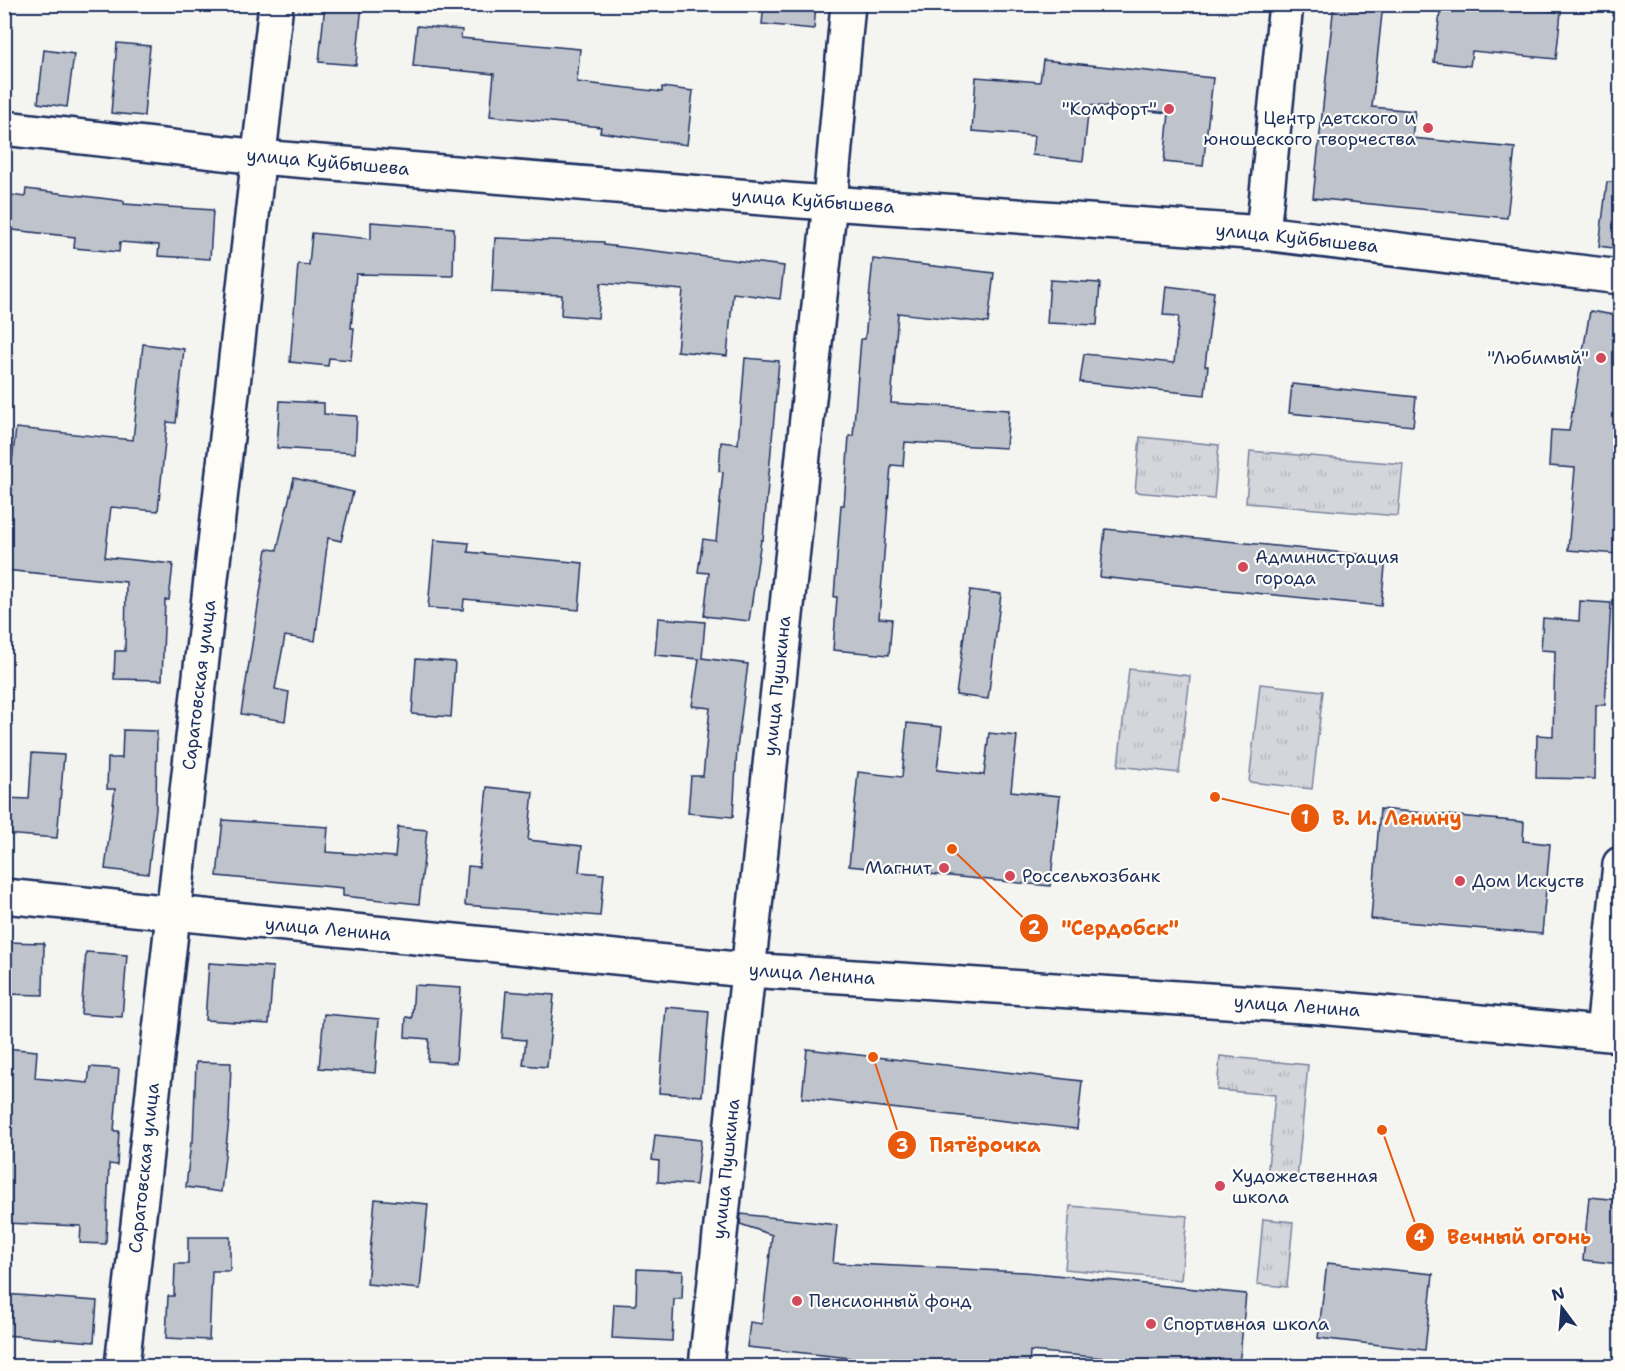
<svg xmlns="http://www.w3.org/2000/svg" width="1625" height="1371" font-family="'Shantell Sans',sans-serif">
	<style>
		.grass { fill: url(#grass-tufts); stroke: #78829c; stroke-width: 1.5 }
		.pitch { fill: #d4d6db; stroke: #78829c; stroke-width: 1.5 }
		.building { fill: #bfc3cc; stroke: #1b2f5e; stroke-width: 1.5 }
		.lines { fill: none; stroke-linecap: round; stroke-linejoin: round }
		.minor-casing { stroke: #1b2f5e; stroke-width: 38 }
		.minor { stroke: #fdfcf7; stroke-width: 33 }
		.poi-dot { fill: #d1495b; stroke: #fdfcf7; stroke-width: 2 }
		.labels { text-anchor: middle; stroke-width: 4.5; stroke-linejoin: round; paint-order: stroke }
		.poi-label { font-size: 18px; fill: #1b2f5e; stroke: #fdfcf7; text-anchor: start }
		.street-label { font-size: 18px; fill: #1b2f5e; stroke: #fdfcf7 }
		.leader { fill: none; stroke: #e8590c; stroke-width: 2 }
		.callout-dot { fill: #e8590c; stroke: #fdfcf7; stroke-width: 2 }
		.mark-label { font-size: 18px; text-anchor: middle; font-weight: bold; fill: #fff }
		.callout-label { font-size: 20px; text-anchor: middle; font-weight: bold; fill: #e8590c; stroke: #fdfcf7; stroke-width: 4.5; stroke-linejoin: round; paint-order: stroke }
	</style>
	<defs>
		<pattern id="grass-tufts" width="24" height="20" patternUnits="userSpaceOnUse" patternTransform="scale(1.5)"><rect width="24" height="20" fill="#d4d6db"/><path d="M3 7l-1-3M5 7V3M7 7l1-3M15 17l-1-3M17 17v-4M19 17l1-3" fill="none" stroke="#b5b8be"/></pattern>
	</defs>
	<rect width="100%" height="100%" fill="#f4f4f1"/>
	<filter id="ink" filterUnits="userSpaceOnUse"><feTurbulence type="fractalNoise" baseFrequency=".0167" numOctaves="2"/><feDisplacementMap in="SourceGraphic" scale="12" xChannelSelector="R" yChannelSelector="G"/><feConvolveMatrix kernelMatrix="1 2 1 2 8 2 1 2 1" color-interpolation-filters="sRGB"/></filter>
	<g filter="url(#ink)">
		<g class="grass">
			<polygon points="1140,437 1219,445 1214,499 1135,492"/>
			<polygon points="1250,451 1403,464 1398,516 1246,503"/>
			<polygon points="1129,669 1190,676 1179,773 1118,766"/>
			<polygon points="1260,684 1323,691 1312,789 1249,782"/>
			<polygon points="1220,1056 1308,1065 1297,1180 1267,1178 1275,1095 1217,1090"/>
			<polygon points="1263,1219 1293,1222 1287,1287 1257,1284"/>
		</g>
		<polygon class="pitch" points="1070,1206 1187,1216 1181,1280 1065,1269"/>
		<g class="building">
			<polygon points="325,4 362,4 356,65 319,62"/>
			<polygon points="764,4 816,4 814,29 762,24"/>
			<polygon points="1334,4 1383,4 1372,107 1415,111 1412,138 1515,148 1507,218 1313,198"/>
			<polygon points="1441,4 1489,4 1561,12 1556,59 1472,51 1470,66 1434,62"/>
			<polygon points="417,26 462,30 461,38 580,49 577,82 662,92 662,87 693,91 687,145 600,132 601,127 490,116 494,74 413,66"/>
			<polygon points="117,43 150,46 144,116 111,113"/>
			<polygon points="44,50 74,54 67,107 38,103"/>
			<polygon points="1043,60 1213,78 1203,166 1164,162 1169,113 1089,105 1083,161 1032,155 1034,136 972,131 976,77 1040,82"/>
			<polygon points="1607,182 1620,182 1620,249 1599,246"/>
			<polygon points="26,189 124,201 124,204 213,210 210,259 158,256 159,245 120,242 119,252 74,248 75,237 4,229 4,194 25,197"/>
			<polygon points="371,222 454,228 453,276 356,274 351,328 354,328 351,360 329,358 328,366 290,362 298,264 309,265 312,233 371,239"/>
			<polygon points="495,238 604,242 604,245 784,266 780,299 733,293 727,356 677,351 683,290 601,283 598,318 561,315 562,295 492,292"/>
			<polygon points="873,259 994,273 988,323 898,313 891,403 1009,410 1006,448 905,442 903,466 891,465 879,618 892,619 889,655 833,650 837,597 834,597 841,505 844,505 849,436 853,436 861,339 865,339"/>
			<polygon points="1050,280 1100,283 1097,325 1047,323"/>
			<polygon points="1166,286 1214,292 1205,366 1208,366 1205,395 1080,382 1084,354 1174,363 1179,316 1163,315"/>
			<polygon points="1590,311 1620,316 1618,554 1568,550 1575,468 1549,466 1551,430 1569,431"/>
			<polygon points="143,344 184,349 176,423 167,422 158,511 111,507 105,557 173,564 169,600 165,600 162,680 114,679 115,651 125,651 126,582 4,570 4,531 16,428 133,440"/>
			<polygon points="745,358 779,361 763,540 761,540 749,621 704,616 709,573 698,572 703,539 716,541 723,472 719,471 721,442 738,444"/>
			<polygon points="1292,384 1416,397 1413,426 1289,413"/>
			<polygon points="280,401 324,403 324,414 357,416 355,453 277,448"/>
			<polygon points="294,478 353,492 341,541 328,538 315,641 285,636 275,689 289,692 285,721 241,714 267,549 277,550"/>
			<polygon points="1105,529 1386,557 1381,606 1100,577"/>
			<polygon points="434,540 469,543 468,552 583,563 579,610 464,599 463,610 428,608"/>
			<polygon points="970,590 1001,594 988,699 956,695"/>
			<polygon points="1580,601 1611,603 1605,705 1596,705 1595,779 1536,778 1537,735 1553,736 1555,651 1541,650 1543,618 1579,621"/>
			<polygon points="658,618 705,622 702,658 748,664 737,749 733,817 688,813 691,776 703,776 710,708 692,706 699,659 655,655"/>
			<polygon points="416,659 455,662 451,717 412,714"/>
			<polygon points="907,723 942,727 937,770 984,775 989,733 1017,736 1011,791 1060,796 1050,886 849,866 858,772 902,777"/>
			<polygon points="123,730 157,731 156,809 148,874 105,869 115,789 107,789 108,758 122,758"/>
			<polygon points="32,753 64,755 57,838 4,834 4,798 29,799"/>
			<polygon points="487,787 533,792 528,840 582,846 579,872 604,874 600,916 465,905 468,866 479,867"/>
			<polygon points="1380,809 1524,822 1523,841 1550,844 1542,934 1371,919"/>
			<polygon points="223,820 328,827 326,852 395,857 398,827 427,830 419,904 343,896 343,888 217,876"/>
			<polygon points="4,942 44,943 43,995 4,994"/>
			<polygon points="86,952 127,955 122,1017 81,1014"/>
			<polygon points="209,963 273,967 269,1024 205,1020"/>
			<polygon points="414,985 461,988 456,1063 428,1061 429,1039 405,1037 406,1017 412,1018"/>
			<polygon points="506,991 554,995 547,1067 523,1065 526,1040 502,1038"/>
			<polygon points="666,1007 709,1011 702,1096 659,1093"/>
			<polygon points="324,1014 379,1019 375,1073 319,1068"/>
			<polygon points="4,1048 37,1051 35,1078 88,1083 90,1067 119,1069 114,1131 119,1131 117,1165 109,1164 106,1244 80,1243 81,1226 4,1223"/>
			<polygon points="807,1049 1082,1081 1077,1129 802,1098"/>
			<polygon points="196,1062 231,1063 229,1120 221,1192 186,1187 191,1142 193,1142"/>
			<polygon points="655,1135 701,1140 696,1185 658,1182 659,1161 652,1160"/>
			<polygon points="1589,1197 1620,1200 1620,1264 1583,1260"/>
			<polygon points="375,1199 428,1204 420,1289 367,1284"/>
			<polygon points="741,1214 837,1225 833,1263 1025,1272 1246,1294 1239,1366 1191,1366 1030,1351 1029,1366 849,1366 850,1358 747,1347 750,1322 762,1324 772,1235 740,1224"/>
			<polygon points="188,1237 230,1237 230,1271 212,1271 209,1340 166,1338 168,1296 174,1296 175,1264 188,1264"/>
			<polygon points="1327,1263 1433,1274 1425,1350 1318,1338"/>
			<polygon points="637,1269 683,1271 682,1299 674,1299 672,1341 612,1338 614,1304 636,1305"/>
			<polygon points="4,1294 97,1301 94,1342 4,1335"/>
		</g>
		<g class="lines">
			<g class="minor-casing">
				<g id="minor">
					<polyline points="4,128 259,157 800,201 1263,233 1620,277"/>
					<polyline points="1263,233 1286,4"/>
					<polyline points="4,896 746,970 1319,1007 1620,1035"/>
					<polyline points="1603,1033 1620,864"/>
					<polyline points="122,1366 276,4"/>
					<polyline points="706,1366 830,202 848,4"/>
				</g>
			</g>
			<use href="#minor" class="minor"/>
		</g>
	</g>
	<g class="poi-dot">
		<circle cx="1169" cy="109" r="6"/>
		<circle cx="1428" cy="128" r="6"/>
		<circle cx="1601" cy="358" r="6"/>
		<circle cx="1243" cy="567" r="6"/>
		<circle cx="944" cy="868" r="6"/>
		<circle cx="1010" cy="876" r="6"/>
		<circle cx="1460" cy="881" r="6"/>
		<circle cx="1220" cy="1186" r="6"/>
		<circle cx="797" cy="1301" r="6"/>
		<circle cx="1151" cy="1324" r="6"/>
	</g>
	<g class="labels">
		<g class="poi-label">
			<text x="1157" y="115" text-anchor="end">"Комфорт"</text>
			<text x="1416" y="124" text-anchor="end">Центр детского и<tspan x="1416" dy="21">юношеского творчества</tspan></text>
			<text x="1589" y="364" text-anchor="end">"Любимый"</text>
			<text x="1255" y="563">Администрация<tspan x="1255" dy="21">города</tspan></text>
			<text x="932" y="874" text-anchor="end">Магнит</text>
			<text x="1022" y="882">Россельхозбанк</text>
			<text x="1472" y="887">Дом Искуств</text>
			<text x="1232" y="1182">Художественная<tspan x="1232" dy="21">школа</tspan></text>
			<text x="809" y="1307">Пенсионный фонд</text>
			<text x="1163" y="1330">Спортивная школа</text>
		</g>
		<g class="street-label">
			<text transform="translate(328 162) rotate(5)" y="6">улица Куйбышева</text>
			<text transform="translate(813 201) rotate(4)" y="6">улица Куйбышева</text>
			<text transform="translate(1297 238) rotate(6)" y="6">улица Куйбышева</text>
			<text transform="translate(199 685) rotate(-83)" y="6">Саратовская улица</text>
			<text transform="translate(777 686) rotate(-84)" y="6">улица Пушкина</text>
			<text transform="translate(328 929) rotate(5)" y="6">улица Ленина</text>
			<text transform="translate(812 974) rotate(4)" y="6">улица Ленина</text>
			<text transform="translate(1297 1006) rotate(4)" y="6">улица Ленина</text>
			<text transform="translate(144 1168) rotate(-84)" y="6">Саратовская улица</text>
			<text transform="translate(726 1169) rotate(-84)" y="6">улица Пушкина</text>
		</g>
	</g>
	<path class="leader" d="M1215 797L1305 818M952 849L1034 928M873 1057L902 1145M1382 1130L1420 1237"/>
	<g class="callout-dot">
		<circle cx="1215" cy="797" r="6"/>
		<circle cx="952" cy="849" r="6"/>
		<circle cx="873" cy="1057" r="6"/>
		<circle cx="1382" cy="1130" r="6"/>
		<circle cx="1305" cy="818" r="15"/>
		<circle cx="1034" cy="928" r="15"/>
		<circle cx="902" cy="1145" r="15"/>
		<circle cx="1420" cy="1237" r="15"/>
	</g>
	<g class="mark-label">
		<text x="1305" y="824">1</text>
		<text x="1034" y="934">2</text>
		<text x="902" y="1152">3</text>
		<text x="1420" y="1243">4</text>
	</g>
	<g class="callout-label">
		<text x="1397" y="825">В. И. Ленину</text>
		<text x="1120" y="935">"Сердобск"</text>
		<text x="985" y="1152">Пятёрочка</text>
		<text x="1519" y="1244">Вечный огонь</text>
	</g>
	<rect width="1625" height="1371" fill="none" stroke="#fdfcf7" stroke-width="24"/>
	<rect x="12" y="12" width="1601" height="1347" fill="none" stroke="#1b2f5e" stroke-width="2" filter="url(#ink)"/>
	<g transform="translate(1562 1308) rotate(344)" stroke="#fdfcf7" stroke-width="4.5" paint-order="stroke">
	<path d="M0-4.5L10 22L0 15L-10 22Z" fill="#1b2f5e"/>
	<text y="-9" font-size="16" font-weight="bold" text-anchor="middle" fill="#1b2f5e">N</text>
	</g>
</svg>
